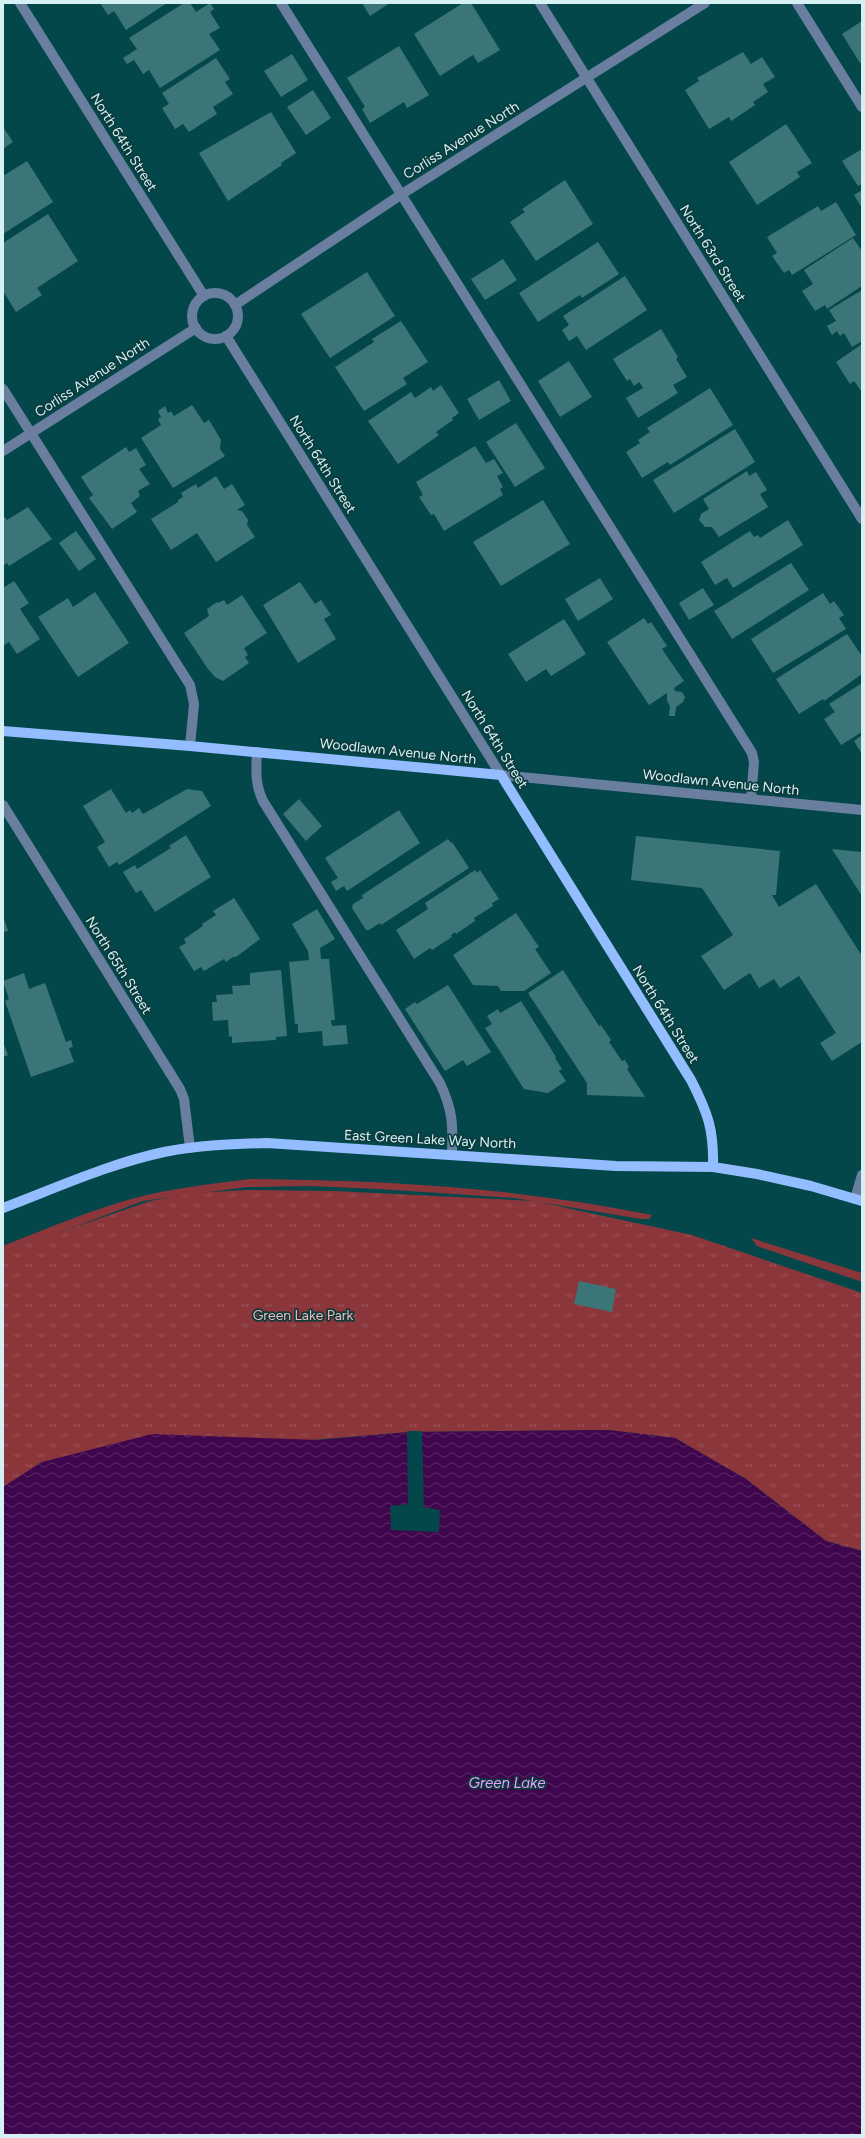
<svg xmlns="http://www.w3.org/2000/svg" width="865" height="2138" font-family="Figtree,sans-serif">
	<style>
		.green { fill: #8b363b }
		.park { fill: url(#park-tufts) }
		.water { fill: url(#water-waves) }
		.pier { fill: #03474a }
		.building { fill: #3b7577 }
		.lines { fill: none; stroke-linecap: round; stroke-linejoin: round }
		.minor { stroke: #6a7e9f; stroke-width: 10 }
		.major { stroke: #94bdff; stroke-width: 10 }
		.labels { text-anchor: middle; stroke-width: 3.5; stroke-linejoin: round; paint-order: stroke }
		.street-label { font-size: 14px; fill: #d5f1f3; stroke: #0c3b3d }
		.park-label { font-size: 14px; fill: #efbab9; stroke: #0c3b3d }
		.water-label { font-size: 15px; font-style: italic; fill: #ec9fff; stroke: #0c3b3d }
	</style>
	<defs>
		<pattern id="park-tufts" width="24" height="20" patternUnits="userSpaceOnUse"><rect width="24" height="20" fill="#8b363b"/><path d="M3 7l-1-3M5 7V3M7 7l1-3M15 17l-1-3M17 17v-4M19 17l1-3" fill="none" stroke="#9a5458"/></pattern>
		<pattern id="water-waves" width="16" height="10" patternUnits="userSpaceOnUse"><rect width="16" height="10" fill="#40064d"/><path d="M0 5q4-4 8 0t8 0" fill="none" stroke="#5b2b67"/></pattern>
	</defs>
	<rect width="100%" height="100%" fill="#03474a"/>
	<g class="green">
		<path d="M250,1179c134,1 270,9 402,36l-3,4h-8l-127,-21 -136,-9 -68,-3 -63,1 -104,14 -140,53v-8c43,-17 87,-36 132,-48 37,-10 76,-14 115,-19z"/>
		<polygon points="751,1238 862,1273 862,1282 757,1246"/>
	</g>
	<polygon class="park" points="246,1190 335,1191 534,1201 692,1235 862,1293 862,1551 826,1541 746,1479 675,1438 608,1430 409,1432 42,1462 3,1487 3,1252 150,1201 194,1193"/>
	<polygon class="water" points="608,1430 675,1438 746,1479 826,1541 862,1551 862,2135 3,2135 3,1487 42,1462 152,1434 318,1440 409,1432"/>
	<polygon class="pier" points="407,1431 422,1431 424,1507 440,1510 439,1532 391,1530 390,1506 408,1504"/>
	<g class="building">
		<polygon points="100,3 167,3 126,30 114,11 108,15"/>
		<polygon points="184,3 190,3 196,12 210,3 214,9 210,12 220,28 209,34 220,50 160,88 149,70 143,74 134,60 127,64 123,58 137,49 129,38"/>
		<polygon points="362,3 390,3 370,16"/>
		<polygon points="463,3 471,3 500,50 478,63 473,55 440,76 414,34"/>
		<polygon points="862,21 862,62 860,63 842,34"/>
		<polygon points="399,46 429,95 407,108 404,102 370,123 362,109 365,107 347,78"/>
		<polygon points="743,52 751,64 762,57 775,77 763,84 768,92 753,102 755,105 731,121 729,117 709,129 685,90 699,81 697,78"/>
		<polygon points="292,54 308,80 281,97 264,71"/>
		<polygon points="216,58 230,79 225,82 233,94 213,107 217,114 189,132 183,124 175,129 162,108 169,104 162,93"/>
		<polygon points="313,90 331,118 306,135 287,107"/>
		<polygon points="271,112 296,153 281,163 282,165 228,201 199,153"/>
		<polygon points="786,124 812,163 797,172 800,177 757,205 729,162"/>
		<polygon points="3,127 13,142 3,149"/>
		<polygon points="862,149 862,184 858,186 842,161"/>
		<polygon points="27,161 53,202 3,234 3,176"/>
		<polygon points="565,180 593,224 536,261 510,222 525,212 522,209"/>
		<polygon points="862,190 862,208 854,195"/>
		<polygon points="836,202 856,235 792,275 789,270 784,273 772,256 777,253 767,237 818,206 821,211"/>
		<polygon points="48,214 78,261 37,288 42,295 16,312 3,291 3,243"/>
		<polygon points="853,238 862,251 862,286 827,309 825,305 815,311 802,291 813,284 804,270"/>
		<polygon points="598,242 619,274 582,298 580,295 538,322 519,293"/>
		<polygon points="503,259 517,280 485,300 471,279"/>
		<polygon points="367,272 395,316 330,358 301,314"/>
		<polygon points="625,276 647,310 586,350 577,336 569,341 562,330 569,325 563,316"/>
		<polygon points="862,290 862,341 852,347 844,333 840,336 837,331 832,335 827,326 836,321 829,310"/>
		<polygon points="401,321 428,362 403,378 407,384 364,411 335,367 374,342 372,339"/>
		<polygon points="661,329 678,357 676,359 687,377 673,385 678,393 638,418 626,398 643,388 639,382 634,386 630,379 627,381 613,359"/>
		<polygon points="862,344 862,392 854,381 850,384 836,362"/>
		<polygon points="569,361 592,397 560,417 538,381"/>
		<polygon points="499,380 511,401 479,420 467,399"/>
		<polygon points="441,385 459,413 452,418 453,420 436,432 439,435 398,464 368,421 411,392 415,398 431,387 433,391"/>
		<polygon points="710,388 733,425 670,465 668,462 642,478 626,452 640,443 638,440 650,432 647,428"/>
		<polygon points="192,405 204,423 209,420 221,440 220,449 225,456 173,488 141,438 161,425 158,419 161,417 158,411 165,406 168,413 171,411 174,416"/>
		<polygon points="516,423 545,468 515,487 486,442"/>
		<polygon points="735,429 755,462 674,513 653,480"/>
		<polygon points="475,446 486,463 494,459 503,473 497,476 503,487 500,489 503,495 444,531 434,514 431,515 419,497 423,495 416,482"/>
		<polygon points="126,447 129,452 136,448 146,465 139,469 150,484 138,491 140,496 131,503 137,512 112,529 89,498 93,495 81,477"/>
		<polygon points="747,471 749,476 756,472 767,490 760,494 768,507 719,537 712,527 705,527 699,520 701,514 709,509 703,499"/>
		<polygon points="216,476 224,489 232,484 245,505 237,510 242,511 248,520 247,525 255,537 216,562 197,533 171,550 151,519 178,502 178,500 183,497 181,493 196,484 198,488"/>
		<polygon points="543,500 570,544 501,586 473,542"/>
		<polygon points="28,507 52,539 9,566 7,563 3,566 3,515 7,520"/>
		<polygon points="788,520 803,545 733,588 727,578 715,585 701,562 750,531 754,537 758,535 760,538"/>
		<polygon points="76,531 96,559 79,571 59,543"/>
		<polygon points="791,563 809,590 732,639 714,611"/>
		<polygon points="600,578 613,599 578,621 565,599"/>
		<polygon points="14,581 29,603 20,609 40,639 17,654 9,642 3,646 3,588"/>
		<polygon points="300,582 315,604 321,600 331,615 324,619 336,639 298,663 263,605"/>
		<polygon points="703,588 714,605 689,620 679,603"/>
		<polygon points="95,592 129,643 78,677 38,617 68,598 73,607"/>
		<polygon points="823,593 830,604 834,601 844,615 839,618 846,629 773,673 751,639"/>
		<polygon points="242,595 267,633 244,648 248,655 245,657 249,663 223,681 215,677 208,669 184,633 209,616 207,609 217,602 218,603 224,600 227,605"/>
		<polygon points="644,618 648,624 651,622 667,646 662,649 684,681 674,688 675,691 682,692 685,697 683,702 676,707 675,716 669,716 670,706 667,701 667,693 649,705 607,642"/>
		<polygon points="564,619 586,654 551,676 546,669 526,682 508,654"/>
		<polygon points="847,634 862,656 862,674 824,701 823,699 799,714 776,679"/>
		<polygon points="862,683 862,732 841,745 824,719 835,712 829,704"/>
		<polygon points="862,735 862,754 854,741"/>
		<polygon points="111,789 126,813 130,810 132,813 139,808 143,814 187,789 202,791 211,806 119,865 117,862 109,867 97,847 105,842 83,806"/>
		<polygon points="299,799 322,826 306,841 283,814"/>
		<polygon points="399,810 420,843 347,891 344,886 336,891 331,882 338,878 325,858"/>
		<polygon points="186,835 211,877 155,912 141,890 136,893 123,872 135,865 137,869 171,848 169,846"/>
		<polygon points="636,836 780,851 776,895 772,895 779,907 816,884 862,956 862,1042 832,1061 820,1043 836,1033 799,976 780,988 774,979 759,988 750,973 724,990 701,956 733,935 702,888 631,880"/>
		<polygon points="448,839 451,843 452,842 469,868 381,925 380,923 369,930 366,930 352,908 353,904 363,898 362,895"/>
		<polygon points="832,849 862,852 862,896"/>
		<polygon points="475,870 477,873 480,870 499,899 492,903 493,906 474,918 475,921 456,934 455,932 451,935 452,937 432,950 430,948 414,959 396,930 428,909 425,903"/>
		<polygon points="234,898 260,939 236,957 233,957 226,962 224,959 204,971 201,967 194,971 179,947 186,943 184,939 203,926 202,924 216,915 213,911"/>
		<polygon points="317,909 335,939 320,948 321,959 329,959 335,1020 331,1020 332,1026 346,1025 348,1044 323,1046 322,1031 298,1033 298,1024 295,1024 289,962 309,960 308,951 292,924"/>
		<polygon points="516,913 539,947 535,949 551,973 524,991 501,991 498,986 473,985 453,955"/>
		<polygon points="3,916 8,931 3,932"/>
		<polygon points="281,970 287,1036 276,1037 276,1040 232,1043 232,1036 229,1037 228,1020 213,1021 212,1002 217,1002 216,995 233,994 232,986 250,985 250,973"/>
		<polygon points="563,970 599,1026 601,1025 611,1040 609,1042 622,1061 625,1060 629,1067 627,1069 645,1097 587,1095 587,1083 528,993"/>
		<polygon points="24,973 29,989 45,983 66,1042 71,1040 73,1047 69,1048 74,1062 31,1077 5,1001 9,999 3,981"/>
		<polygon points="448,985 491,1052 467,1066 463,1060 445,1071 405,1009 415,1002 417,1004"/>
		<polygon points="521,1001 556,1057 555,1058 562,1069 559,1071 566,1081 548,1093 524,1089 485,1028 492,1024 487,1016 498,1009 500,1013"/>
		<polygon points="3,1042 8,1055 3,1057"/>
		<polygon points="579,1281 616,1289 612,1312 574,1304"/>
	</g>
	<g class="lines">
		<g class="minor">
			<polyline points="20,3 204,296"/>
			<polyline points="281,3 752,753 754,762 751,799"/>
			<polyline points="540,3 862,519"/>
			<polyline points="797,3 862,107"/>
			<circle cx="215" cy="316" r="23"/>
			<polyline points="235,305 402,194 705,3"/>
			<polyline points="226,336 501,775 862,810"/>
			<polyline points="3,389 190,685 194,704 190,746"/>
			<polyline points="3,451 196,328"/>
			<path d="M257,752c-1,19 -2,32 6,49l177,282c13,28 13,41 12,71"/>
			<polyline points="3,805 180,1089 184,1099 190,1148"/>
			<polyline points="855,1199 862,1175"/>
		</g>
		<g class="major">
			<path d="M3,731l187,15 311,29 190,305c17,33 23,50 22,87"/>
			<path d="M3,1208c53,-20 105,-44 161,-56 34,-7 68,-8 103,-9l349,23 97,1 44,7 54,12 51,15"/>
		</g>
	</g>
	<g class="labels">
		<g class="street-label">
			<text transform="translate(461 140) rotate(-32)" y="5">Corliss Avenue North</text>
			<text transform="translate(124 142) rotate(58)" y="5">North 64th Street</text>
			<text transform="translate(713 253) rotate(58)" y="5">North 63rd Street</text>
			<text transform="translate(92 377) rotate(-33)" y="5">Corliss Avenue North</text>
			<text transform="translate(323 464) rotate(58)" y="5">North 64th Street</text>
			<text transform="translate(495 739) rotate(58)" y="5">North 64th Street</text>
			<text transform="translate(398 751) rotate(6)" y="5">Woodlawn Avenue North</text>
			<text transform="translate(721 782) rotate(6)" y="5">Woodlawn Avenue North</text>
			<text transform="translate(119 965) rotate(58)" y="5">North 65th Street</text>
			<text transform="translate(666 1014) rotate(58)" y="5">North 64th Street</text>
			<text transform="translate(430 1139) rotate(3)" y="5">East Green Lake Way North</text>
		</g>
		<g class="park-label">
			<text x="303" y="1320">Green Lake Park</text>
		</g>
		<g class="water-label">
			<text x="507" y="1788">Green Lake</text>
		</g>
	</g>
	<rect width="865" height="2138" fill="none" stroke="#d5f1f3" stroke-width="8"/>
</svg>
